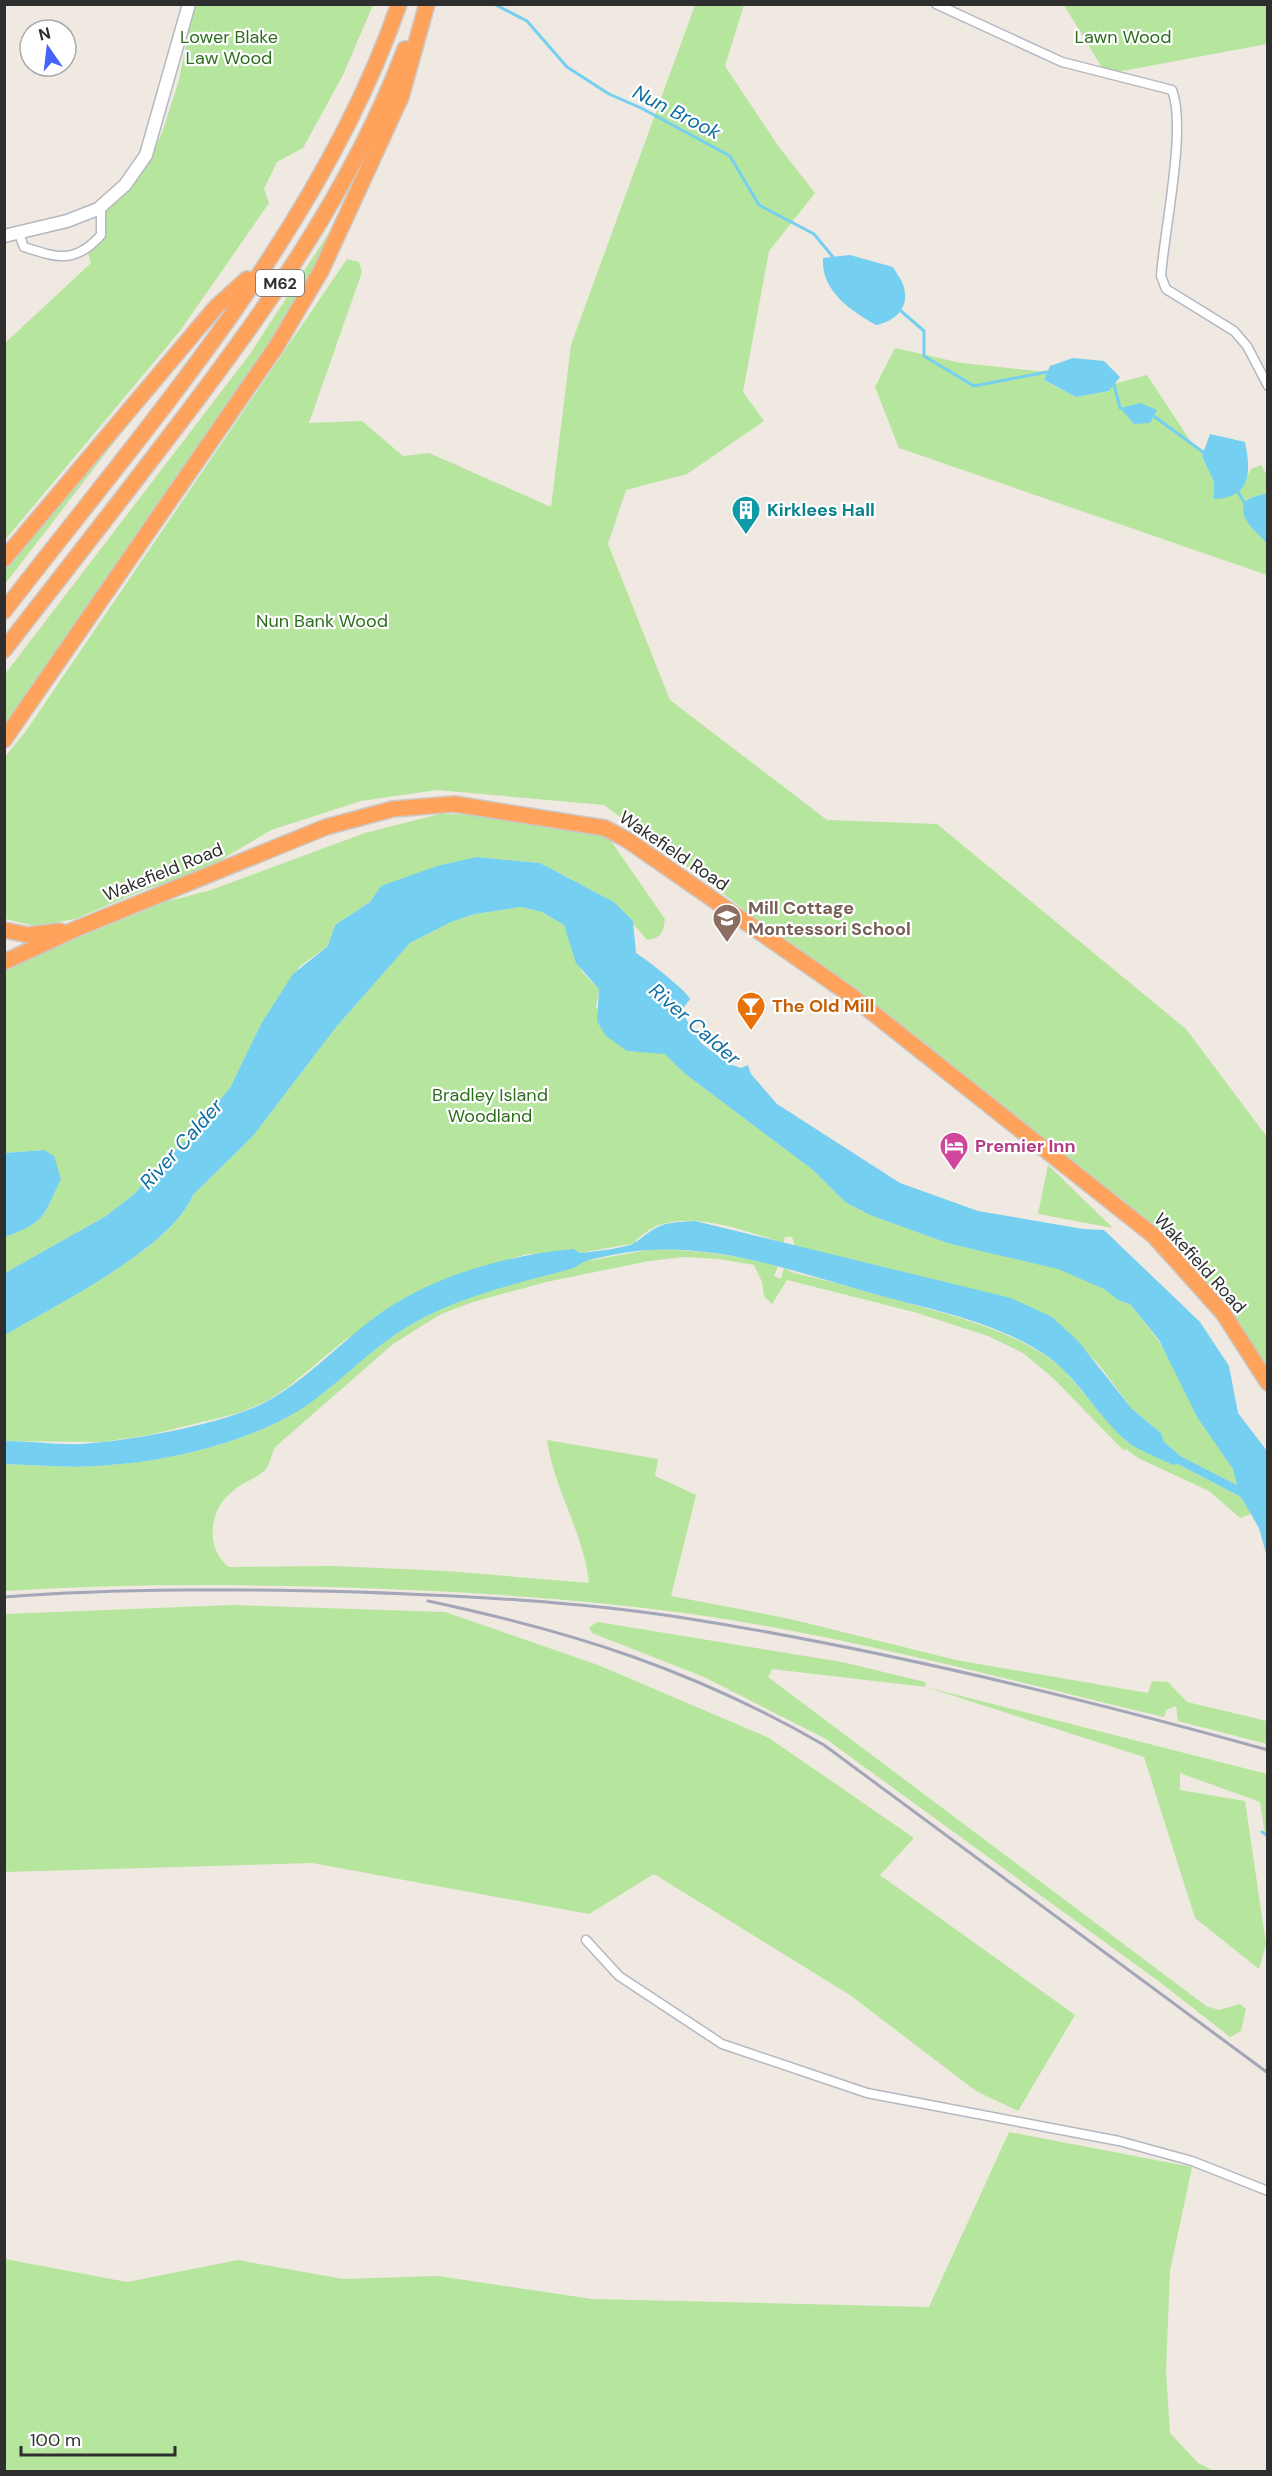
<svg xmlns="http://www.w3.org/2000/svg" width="1272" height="2476" font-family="'DM Sans',sans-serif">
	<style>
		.green { fill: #b6e59e }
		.water { fill: #75cff0 }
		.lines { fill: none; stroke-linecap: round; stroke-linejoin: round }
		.stream { stroke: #75cff0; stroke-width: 3 }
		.street-casing { stroke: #b4b7c1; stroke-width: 11 }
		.secondary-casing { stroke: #b4b7c1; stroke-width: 15 }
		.highway-casing { stroke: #c9c9c9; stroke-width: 18 }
		.street { stroke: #fff; stroke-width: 8 }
		.secondary { stroke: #fff; stroke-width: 12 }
		.highway { stroke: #ffa35c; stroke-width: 15 }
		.rail { stroke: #a3a6b8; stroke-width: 3 }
		.labels { text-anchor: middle; stroke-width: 4.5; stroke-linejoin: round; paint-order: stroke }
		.shield { fill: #fff; stroke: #6d6d6d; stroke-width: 1.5 }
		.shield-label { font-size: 16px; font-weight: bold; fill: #2e2e2e }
		.park-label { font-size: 18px; fill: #2c6e1b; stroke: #fff }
		.culture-label { font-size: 18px; font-weight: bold; fill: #0d838f; stroke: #fff; text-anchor: start }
		.street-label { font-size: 18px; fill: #2e2e2e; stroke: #fff }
		.education-label { font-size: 18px; font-weight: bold; fill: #785e54; stroke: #fff; text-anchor: start }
		.food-label { font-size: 18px; font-weight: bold; fill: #c56008; stroke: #fff; text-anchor: start }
		.hotel-label { font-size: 18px; font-weight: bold; fill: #b23c85; stroke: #fff; text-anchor: start }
		.water-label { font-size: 20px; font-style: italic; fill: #0d6fa3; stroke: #fff }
	</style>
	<rect width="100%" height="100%" fill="#efe9e1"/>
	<g class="green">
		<polygon points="194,5 373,5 343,75 303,148 277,162 264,189 269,203 180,331 5,540 5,343 91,263 87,250 101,235 107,207 124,194 147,166 163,130 179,80"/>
		<polygon points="695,5 744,5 725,66 779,147 815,193 769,251 743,392 764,421 687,474 626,490 608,544 670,700 827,820 937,824 1186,1029 1267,1137 1267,1372 1146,1223 721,892 604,805 437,790 361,801 271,830 197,874 146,889 75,919 35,926 5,919 4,758 26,731 347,259 359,262 362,272 309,423 362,421 403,456 429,453 551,507 571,345"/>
		<polygon points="1064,5 1267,5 1267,44 1106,74"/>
		<polygon points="335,227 315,271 271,344 5,728 5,674 250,354 332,228"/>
		<polygon points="895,348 961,363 1047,372 1045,381 1076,397 1109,391 1114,384 1147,375 1191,442 1203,452 1202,456 1214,482 1240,491 1251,469 1261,465 1267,475 1267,493 1253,497 1258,532 1267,544 1267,575 899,448 875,387"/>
		<polygon points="149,397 5,584 5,568"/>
		<path d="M440,814l46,1 108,17 15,6 56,81c-2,13 -3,19 -18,21l-33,-38 -74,-39 -63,-6 -96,29 -11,16 -35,23 -7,21 -28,20 -39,58 -31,64 -39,47 -58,60 -27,21 -101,57v-36c41,-15 39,-20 56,-59l-17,-28 -39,3v-185l160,-66 46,-12 154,-57z"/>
		<path d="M521,907l21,5 22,13 18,47 17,17 -3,18 31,44 38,2 19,20 129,97 32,32 25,13 77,28 111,25 46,21 14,11 12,4 28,36 75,129 4,16 -55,-28 -18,-15 -3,-9 -29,-24 -32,-43 -48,-49 -156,-47 -101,-24 -3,-9h-7l-2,6c-37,-12 -86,-31 -124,-18 -9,3 -16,10 -23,15v3l-56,10 -53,1 -59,18 -122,67 -58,48 -21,14 -28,12 -90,22 -47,7 -97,-1v-106c48,-29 168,-87 188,-140l60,-59 84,-110 73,-83 41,-21 24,-8z"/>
		<polygon points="1048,1165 1113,1228 1038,1214"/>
		<path d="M654,1249c43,1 82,6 124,17l-4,10 7,3 3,-11 10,5c37,8 74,19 110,29 56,16 109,28 156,64l67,76 46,23 5,-1 63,33 10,17 -11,4 -31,-27 -71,-33 -12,-9 -2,2 -71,-73 -30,-25 -35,-17 -74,-24 -127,-32 -15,24 -8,-8 -2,-14 -8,-17 -35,-6 -35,-2 -35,4 -103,21 -73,20 -32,12 -48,30 -118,103c-3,6 -5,17 -9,22 -8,9 -23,13 -32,21 -25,18 -30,58 -5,77l104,-1 114,5 142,12c-5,-49 -35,-94 -42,-143l111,19 -3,17 41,19 -25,101 115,22 170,42 192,33 4,-12 16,1 19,20 80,19v23l-89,-23 -2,-15 -10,4 -2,7c-156,-37 -313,-80 -472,-103 -101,-14 -203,-21 -305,-25 -127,-5 -255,-6 -382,2v-127c30,1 60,4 90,2 61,-3 127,-17 181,-43 46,-22 79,-61 120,-89 55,-37 115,-50 178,-66l7,-6z"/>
		<polygon points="233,1605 445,1612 598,1665 769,1738 914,1838 880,1875 1075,2015 1018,2111 976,2091 850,1995 654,1874 589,1914 312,1863 5,1872 5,1614"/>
		<polygon points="598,1622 842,1662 925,1682 926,1687 1267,1774 1267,1846 1260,1802 1180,1773 1180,1790 1245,1801 1266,1944 1259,1969 1195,1918 1144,1757 926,1687 772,1669 768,1677 1206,2006 1219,2010 1240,2004 1246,2009 1241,2031 1230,2037 1161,1983 826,1739 704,1677 592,1633 589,1627"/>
		<polygon points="1009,2132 1192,2167 1170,2271 1166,2371 1170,2433 1198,2463 1214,2471 5,2471 5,2259 127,2282 238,2260 343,2279 438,2276 592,2299 929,2307"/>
	</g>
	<g class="water">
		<path d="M850,255l43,12c3,6 10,14 11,21 6,21 -11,34 -28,37 -26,-15 -55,-34 -53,-67z"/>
		<polygon points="1073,358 1104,361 1120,377 1109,391 1076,397 1044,380 1050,366"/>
		<polygon points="1141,403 1157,410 1150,423 1134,424 1120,408"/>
		<path d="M1210,434l35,8c6,29 7,56 -31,57v-17l-12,-26z"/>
		<path d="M1267,493h1l-1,51c-11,-14 -28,-23 -23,-42l9,-5z"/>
		<path d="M477,857l63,6 74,39 19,19 3,32c9,5 52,39 54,46l-9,12 20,32 28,21 12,4 7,-3 3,9 26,30 123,79 78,28 105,18 21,1 96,92 29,44 9,47 29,38v106l-8,-29 -18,-31 -63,-33 -5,1c-10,-5 -39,-17 -44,-22 -32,-26 -50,-66 -85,-89 -51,-33 -108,-43 -166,-59 -87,-24 -174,-59 -266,-40 -13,3 -27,4 -38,13 -62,17 -123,29 -178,66 -41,28 -74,68 -120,89 -55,26 -120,40 -181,43 -29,2 -61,-1 -90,-2v-23c25,0 51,4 77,3 47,-3 143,-20 184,-42 44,-24 78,-64 119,-92 54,-36 124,-55 188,-61l7,4c10,-1 49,-5 56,-11 25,-19 25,-19 59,-21l316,77 41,19 26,24 54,68 29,24 3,9 18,15 55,28 -4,-16 -36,-52 -38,-77 -29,-36 -12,-4 -14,-11 -46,-20 -111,-26 -77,-28 -25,-13 -32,-32 -129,-97 -19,-19 -38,-3 -21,-15 -9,-15 2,-32 -23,-26 -12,-38 -22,-13 -21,-5 -46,7 -24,8 -41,21 -73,83 -84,110 -60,59c-21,53 -139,111 -188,140v-62l101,-57 27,-21 58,-60 39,-47 31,-64 32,-50 35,-28 7,-21 35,-23 11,-16 56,-20z"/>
		<path d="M44,1150l10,6 7,23c-18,38 -15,43 -56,58v-84z"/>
	</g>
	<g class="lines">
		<g class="stream">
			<polyline points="494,4 527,21 567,67 609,94 641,108 730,156 759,205 814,234 833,257"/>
			<polyline points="901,311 924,331 924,356 974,386 1047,372"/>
			<polyline points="1114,384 1120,408"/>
			<polyline points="1155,417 1203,452"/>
			<polyline points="1238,492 1244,502"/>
			<polyline points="1262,1832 1268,1836"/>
		</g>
		<g class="street-casing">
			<g id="street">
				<path d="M936,4l126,58 110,28c15,38 -8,141 -11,186l5,13 68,42 13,15 21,40"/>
				<path d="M19,234l5,13c34,11 51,17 77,-12v-28"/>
				<polyline points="586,1940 619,1976 722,2044 867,2093 1119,2141 1192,2161 1268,2191"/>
			</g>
		</g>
		<g class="secondary-casing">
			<polyline id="secondary" points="4,236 67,221 98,209 125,185 146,155 189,4"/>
		</g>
		<g class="highway-casing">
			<g id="highway">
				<polyline points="4,559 216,307 247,279"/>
				<path d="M4,611c144,-187 317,-381 395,-607"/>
				<path d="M4,650c55,-71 110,-141 164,-212 92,-120 183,-245 237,-389"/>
				<polyline points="4,740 276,347 321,271 401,97 427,4"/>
				<polyline points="4,930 28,935 60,931"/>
				<polyline points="4,962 78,928 326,827 393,809 454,804 605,828 629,841 849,994 1154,1236 1223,1313 1268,1383"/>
			</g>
		</g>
		<use href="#street" class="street"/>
		<use href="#secondary" class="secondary"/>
		<use href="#highway" class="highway"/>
		<g class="rail">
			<path d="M4,1597c118,-9 236,-8 354,-5 107,4 215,9 320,25 199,31 396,79 590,133"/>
			<path d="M428,1601c146,31 266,69 396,144l444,328"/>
		</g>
	</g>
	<defs>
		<g id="building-pin" transform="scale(1.5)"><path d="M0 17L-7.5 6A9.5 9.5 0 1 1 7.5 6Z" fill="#0f9aa8" stroke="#fff"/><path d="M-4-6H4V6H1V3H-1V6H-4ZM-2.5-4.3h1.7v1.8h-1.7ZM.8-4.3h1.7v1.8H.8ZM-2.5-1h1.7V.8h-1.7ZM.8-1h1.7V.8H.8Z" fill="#fff"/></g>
		<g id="school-pin" transform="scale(1.5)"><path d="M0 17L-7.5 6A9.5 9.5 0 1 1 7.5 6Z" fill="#8d6e63" stroke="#fff"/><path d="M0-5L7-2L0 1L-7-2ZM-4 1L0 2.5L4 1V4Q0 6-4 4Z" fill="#fff"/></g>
		<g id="bar-pin" transform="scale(1.5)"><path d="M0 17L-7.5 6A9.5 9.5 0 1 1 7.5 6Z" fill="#e8710a" stroke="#fff"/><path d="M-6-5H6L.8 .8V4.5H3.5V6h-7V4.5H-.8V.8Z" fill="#fff"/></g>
		<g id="hotel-pin" transform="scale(1.5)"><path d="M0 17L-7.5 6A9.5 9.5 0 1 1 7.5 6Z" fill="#d1479c" stroke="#fff"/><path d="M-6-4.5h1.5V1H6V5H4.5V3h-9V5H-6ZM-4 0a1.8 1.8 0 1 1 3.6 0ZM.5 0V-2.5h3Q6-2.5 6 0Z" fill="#fff"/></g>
	</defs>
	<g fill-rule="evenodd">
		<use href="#building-pin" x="746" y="510"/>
		<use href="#school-pin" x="727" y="918"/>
		<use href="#bar-pin" x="751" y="1006"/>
		<use href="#hotel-pin" x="954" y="1146"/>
	</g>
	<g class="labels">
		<rect class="shield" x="256" y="270" width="48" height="26" rx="4.5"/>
		<g class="shield-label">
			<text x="280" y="289">M62</text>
		</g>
		<g class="park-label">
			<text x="229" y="43">Lower Blake<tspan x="229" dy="21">Law Wood</tspan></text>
			<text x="1123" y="43">Lawn Wood</text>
			<text x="322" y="627">Nun Bank Wood</text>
			<text x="490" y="1101">Bradley Island<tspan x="490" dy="21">Woodland</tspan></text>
		</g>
		<g class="culture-label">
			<text x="767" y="516">Kirklees Hall</text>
		</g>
		<g class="street-label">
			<text transform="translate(674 851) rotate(34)" y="6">Wakefield Road</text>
			<text transform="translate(163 872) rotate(-22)" y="6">Wakefield Road</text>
			<text transform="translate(1200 1263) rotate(48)" y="6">Wakefield Road</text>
		</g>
		<g class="education-label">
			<text x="748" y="914">Mill Cottage<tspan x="748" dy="21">Montessori School</tspan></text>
		</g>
		<g class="food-label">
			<text x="772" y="1012">The Old Mill</text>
		</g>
		<g class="hotel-label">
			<text x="975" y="1152">Premier Inn</text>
		</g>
		<g class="water-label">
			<text transform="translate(677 112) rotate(27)" y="7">Nun Brook</text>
			<text transform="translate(695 1024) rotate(41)" y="7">River Calder</text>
			<text transform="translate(181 1144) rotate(-48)" y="7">River Calder</text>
		</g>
	</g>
	<rect width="1272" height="2476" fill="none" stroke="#2e2e2e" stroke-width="12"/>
	<g transform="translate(48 48) rotate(346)"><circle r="28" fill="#ffffff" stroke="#ababab" stroke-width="1.5"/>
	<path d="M0-4.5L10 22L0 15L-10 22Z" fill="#4264fb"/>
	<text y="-9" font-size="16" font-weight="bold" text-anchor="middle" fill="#2e2e2e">N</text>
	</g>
	<path d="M21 2446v9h154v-9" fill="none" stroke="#2e2e2e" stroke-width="3"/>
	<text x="30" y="2446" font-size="18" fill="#2e2e2e" stroke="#ffffff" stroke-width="4.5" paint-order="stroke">100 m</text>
</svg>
